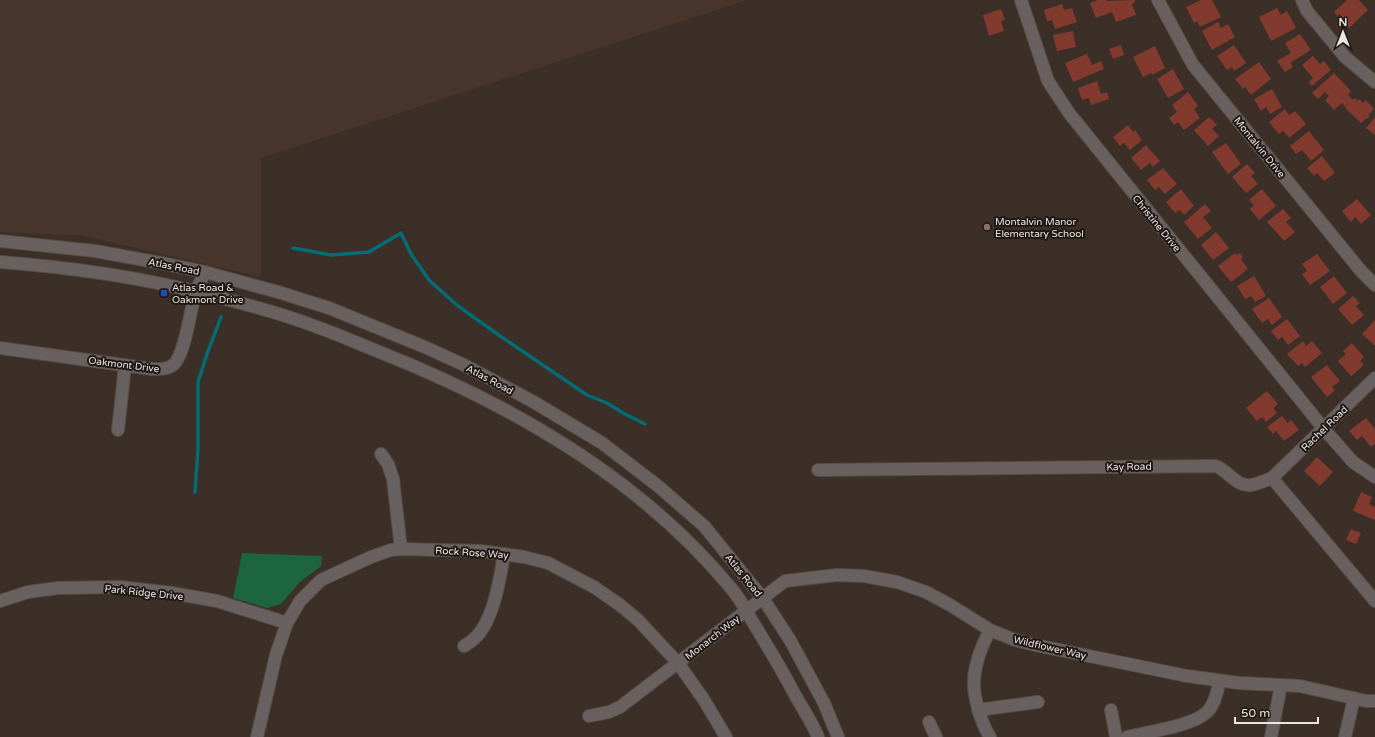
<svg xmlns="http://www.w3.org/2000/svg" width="1375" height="737" font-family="'Varela Round',sans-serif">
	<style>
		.built { fill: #48352b }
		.green { fill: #1c653d }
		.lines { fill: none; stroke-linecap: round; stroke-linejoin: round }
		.stream { stroke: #046c74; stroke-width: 3.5 }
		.building { fill: #823a2f }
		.minor-casing { stroke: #574c45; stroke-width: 14 }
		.minor { stroke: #686160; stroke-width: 12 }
		.education-dot { fill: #8d6e63; stroke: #1e1815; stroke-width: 1.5 }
		.transit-dot { fill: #1a4fb4; stroke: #1e1815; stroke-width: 1.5 }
		.labels { text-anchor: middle; stroke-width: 4; stroke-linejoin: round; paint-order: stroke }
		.street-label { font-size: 10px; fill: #ece4e0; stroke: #1e1815 }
		.poi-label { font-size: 10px; fill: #ece4e0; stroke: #1e1815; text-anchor: start }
	</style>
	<rect width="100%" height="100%" fill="#3b2f28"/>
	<polygon class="built" points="0,0 747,0 261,158 261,277 84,236 0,232"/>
	<polygon class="green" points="242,553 322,556 321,566 300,582 281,604 267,608 233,598"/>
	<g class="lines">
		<g class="stream">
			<polyline points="293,248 331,255 369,252 401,233 411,254 429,280 458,306 503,338 587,395 607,403 623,413 645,424"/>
			<polyline points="195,492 198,449 198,382 208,351 221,317"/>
		</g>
	</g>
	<g class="building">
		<polygon points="1098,0 1106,0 1107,1 1135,0 1135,2 1132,4 1136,15 1116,22 1112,12 1096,18 1090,3"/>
		<polygon points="1201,0 1212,0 1221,17 1200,27 1197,21 1194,23 1186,7"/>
		<polygon points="1347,0 1359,0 1368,10 1349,28 1334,12"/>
		<polygon points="1062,4 1064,10 1072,8 1077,22 1055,29 1052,20 1047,21 1044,10"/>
		<polygon points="1277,8 1281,15 1287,11 1296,28 1271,41 1259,17"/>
		<polygon points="1001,9 1005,20 1001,21 1004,31 989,36 983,15"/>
		<polygon points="1218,22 1221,28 1228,24 1235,37 1212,50 1202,31"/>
		<polygon points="1073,31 1076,47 1057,51 1053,35"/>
		<polygon points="1300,34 1311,50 1290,63 1293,67 1285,72 1277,61 1291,53 1285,43"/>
		<polygon points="1121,45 1124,55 1113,59 1109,49"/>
		<polygon points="1234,45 1246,63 1234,71 1232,67 1227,70 1217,56"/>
		<polygon points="1155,46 1165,68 1152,75 1151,73 1143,77 1133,57"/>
		<polygon points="1087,54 1092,65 1101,61 1104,69 1073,82 1065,63"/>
		<polygon points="1313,56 1320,64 1324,61 1331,70 1312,86 1309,82 1313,78 1302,65"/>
		<polygon points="1259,62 1271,79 1251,95 1245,87 1243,89 1235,79"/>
		<polygon points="1173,69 1184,89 1168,98 1157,79"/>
		<polygon points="1334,73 1351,91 1348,95 1353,100 1355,98 1358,101 1359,99 1363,103 1366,100 1374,109 1368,115 1370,116 1367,119 1366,118 1361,123 1345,108 1350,102 1345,107 1342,103 1334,110 1325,100 1329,96 1325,92 1318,99 1312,93"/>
		<polygon points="1097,81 1101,94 1107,92 1109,99 1091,105 1089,98 1082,100 1078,88"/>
		<polygon points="1272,89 1282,107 1270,114 1266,107 1261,111 1254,99"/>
		<polygon points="1188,92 1198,106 1194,109 1200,118 1184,130 1178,122 1174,125 1169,118 1177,112 1172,105"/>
		<polygon points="1285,109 1289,115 1295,111 1306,124 1289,138 1283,131 1279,134 1269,122"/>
		<polygon points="1209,117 1217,125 1212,129 1219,136 1208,146 1194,130"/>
		<polygon points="1375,117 1375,135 1366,128"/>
		<polygon points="1128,125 1133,132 1135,130 1142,140 1130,150 1124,143 1120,146 1113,137"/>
		<polygon points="1309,131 1324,150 1311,161 1302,150 1296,154 1290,146"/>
		<polygon points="1226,143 1241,164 1228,174 1212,152"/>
		<polygon points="1146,145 1160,161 1153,167 1150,163 1141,170 1131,158"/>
		<polygon points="1322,156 1335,173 1324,181 1317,173 1314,176 1307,168"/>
		<polygon points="1247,164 1255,173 1251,176 1258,184 1246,193 1232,177"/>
		<polygon points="1163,168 1177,184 1165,194 1159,187 1155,190 1147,180"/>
		<polygon points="1181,189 1194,206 1184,215 1180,210 1175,213 1166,202"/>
		<polygon points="1262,189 1276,206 1259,220 1250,209 1254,205 1249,200"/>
		<polygon points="1357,199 1371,215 1361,224 1355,217 1351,222 1342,211"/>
		<polygon points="1205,204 1211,211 1203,217 1212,228 1198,239 1184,222"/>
		<polygon points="1283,209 1291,218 1286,222 1295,232 1284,241 1267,222"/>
		<polygon points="1216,232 1229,248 1213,260 1201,245"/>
		<polygon points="1235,253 1236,255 1240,253 1243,257 1241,259 1248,269 1231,282 1218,266"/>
		<polygon points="1317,254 1330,271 1310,285 1302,274 1307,271 1302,264"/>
		<polygon points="1254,276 1266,296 1255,302 1251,296 1245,299 1237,286"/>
		<polygon points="1334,276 1347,293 1333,304 1320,287"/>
		<polygon points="1353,296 1360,303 1356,306 1364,315 1352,325 1338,309"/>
		<polygon points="1269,298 1282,317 1272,325 1268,319 1262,323 1252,309"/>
		<polygon points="1287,319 1300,336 1288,345 1282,337 1278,340 1271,331"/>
		<polygon points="1375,320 1375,346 1362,334"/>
		<polygon points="1303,341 1306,346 1312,341 1322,353 1305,367 1302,363 1298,366 1287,354"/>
		<polygon points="1352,343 1364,357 1360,361 1364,365 1351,376 1338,361 1346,354 1343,351"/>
		<polygon points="1327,365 1340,381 1332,387 1335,390 1327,397 1311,377"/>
		<polygon points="1267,391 1278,404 1273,408 1277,413 1266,422 1262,417 1257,421 1246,408"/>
		<polygon points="1282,416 1288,423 1291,420 1299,430 1284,441 1276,431 1273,434 1267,427"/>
		<polygon points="1366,418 1375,429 1375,444 1371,447 1362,436 1357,440 1349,431"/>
		<polygon points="1317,457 1333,472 1320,486 1304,471"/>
		<polygon points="1361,492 1372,497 1369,504 1375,507 1375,520 1353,511"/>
		<polygon points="1351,529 1361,533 1356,544 1346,540"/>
	</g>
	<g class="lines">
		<g class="minor-casing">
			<g id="minor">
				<polyline points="1021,0 1048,81 1069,113 1324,429 1353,462 1375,477"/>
				<polyline points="1158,0 1193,65 1361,271 1375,285"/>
				<polyline points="1302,0 1307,11 1345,57 1375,82"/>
				<polyline points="0,241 95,251 161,263 205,272 278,292 329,308 427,348 464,365 532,401 602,443 658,486 704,526 762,597 790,640 824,703 838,737"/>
				<path d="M0,262c66,5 133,14 197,30 40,10 81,20 120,35 20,7 40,16 60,24 132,52 261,125 353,236 10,11 17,25 24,37 14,23 28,46 40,69 8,15 18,29 24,44"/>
				<path d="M0,348l152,21c8,0 17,1 23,-6 11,-13 15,-54 21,-71 2,-7 6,-13 9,-20"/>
				<polyline points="118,430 125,366"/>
				<polyline points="381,454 388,464 393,479 401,549"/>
				<path d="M818,470l398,-4c12,5 21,21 35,19 7,-1 15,-5 21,-7l103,-100"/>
				<polyline points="1272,478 1375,601"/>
				<polyline points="0,601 28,592 58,588 121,587 172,593 217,601 287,623"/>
				<path d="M464,646c3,-2 7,-4 10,-7 20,-18 26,-61 30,-85"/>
				<polyline points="978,710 1038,702"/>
				<polyline points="1111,710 1116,737"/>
				<polyline points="589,716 609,712 620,707 785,581 837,575 864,576 897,582 926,592 950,605 990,630 1015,640 1035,645 1187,676 1239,683 1300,686 1366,701 1375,701"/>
				<polyline points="929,722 936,737"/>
				<polyline points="257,737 276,655 287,623 300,601 321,580 371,557 391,550 401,549 480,551 524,557 548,563 594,587 620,605 638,620 678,663 704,700 726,737"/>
				<path d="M990,737c-9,-14 -17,-41 -16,-57 1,-17 8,-35 16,-50"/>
				<path d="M1127,737c20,-5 66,-11 80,-25 8,-7 10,-21 13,-31"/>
				<polyline points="1271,737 1281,685"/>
				<polyline points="1345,737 1354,698"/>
			</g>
		</g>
		<use href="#minor" class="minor"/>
	</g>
	<circle class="education-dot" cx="987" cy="227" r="4"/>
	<rect class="transit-dot" x="160" y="289" width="8" height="8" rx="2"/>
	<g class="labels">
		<g class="street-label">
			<text transform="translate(1260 147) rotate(51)" y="4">Montalvin Drive</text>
			<text transform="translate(1157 223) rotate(51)" y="4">Christine Drive</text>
			<text transform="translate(174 266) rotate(11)" y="4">Atlas Road</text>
			<text transform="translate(124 364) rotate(7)" y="4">Oakmont Drive</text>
			<text transform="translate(490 379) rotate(28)" y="4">Atlas Road</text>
			<text transform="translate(1324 428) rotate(-44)" y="4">Rachel Road</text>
			<text transform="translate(1129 466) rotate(-1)" y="4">Kay Road</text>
			<text transform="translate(472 552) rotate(4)" y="4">Rock Rose Way</text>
			<text transform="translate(744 575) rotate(51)" y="4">Atlas Road</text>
			<text transform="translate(144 592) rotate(6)" y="4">Park Ridge Drive</text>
			<text transform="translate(712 637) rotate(-38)" y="4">Monarch Way</text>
			<text transform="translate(1050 647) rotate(13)" y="4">Wildflower Way</text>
		</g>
		<g class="poi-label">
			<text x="995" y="225">Montalvin Manor<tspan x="995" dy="12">Elementary School</tspan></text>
			<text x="172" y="291">Atlas Road &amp;<tspan x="172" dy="12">Oakmont Drive</tspan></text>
		</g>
	</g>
	<g transform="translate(1343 32)" stroke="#1e1815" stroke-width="3" paint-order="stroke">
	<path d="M0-3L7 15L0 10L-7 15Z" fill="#ece4e0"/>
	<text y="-6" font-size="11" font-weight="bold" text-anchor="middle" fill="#ece4e0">N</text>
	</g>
	<path d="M1235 717v6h83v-6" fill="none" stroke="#ece4e0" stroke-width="2"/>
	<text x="1241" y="717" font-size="12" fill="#ece4e0" stroke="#1e1815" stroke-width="3" paint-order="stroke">50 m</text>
</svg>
